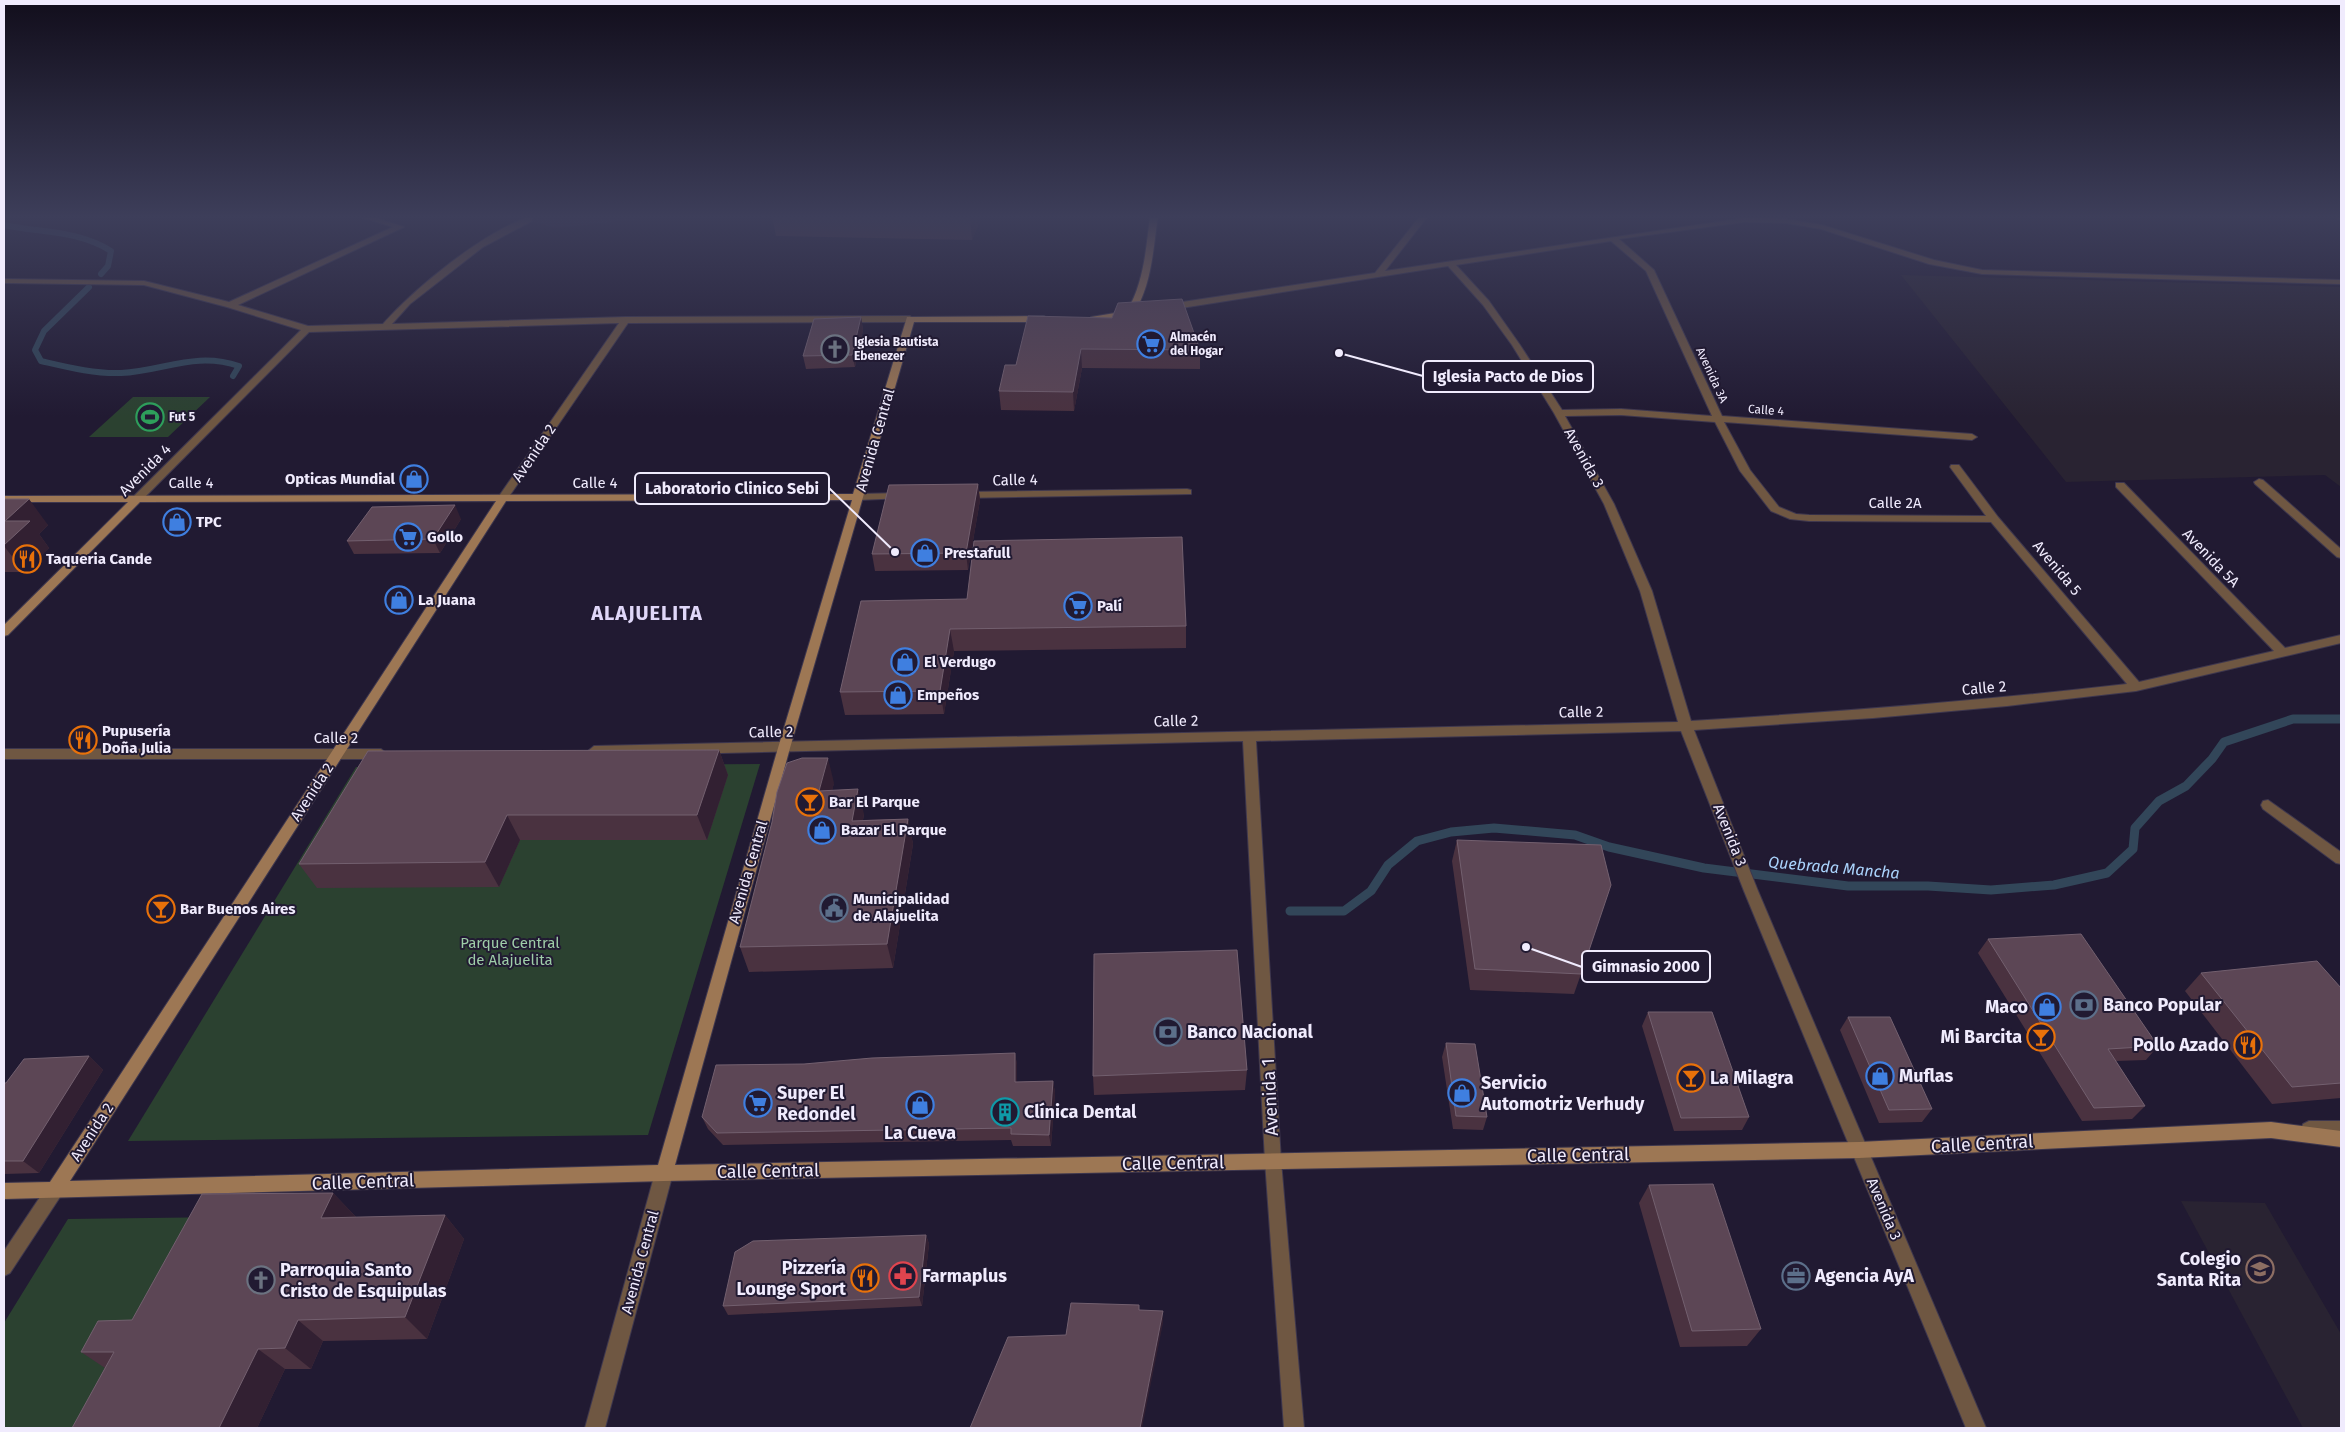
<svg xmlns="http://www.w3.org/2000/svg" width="2345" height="1432" font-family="'Fira Sans',sans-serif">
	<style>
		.built { fill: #2a203f }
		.education { fill: #292332 }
		.green { fill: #2b4130 }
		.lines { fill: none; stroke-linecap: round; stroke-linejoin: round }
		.stream-far1 { stroke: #324659; stroke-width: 6 }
		.stream { stroke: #324659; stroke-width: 9 }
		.street-casing { stroke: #3e374e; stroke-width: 2 }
		.secondary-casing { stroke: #3e374e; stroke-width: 2 }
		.street { fill: #6f5742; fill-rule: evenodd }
		.secondary { fill: #9d7754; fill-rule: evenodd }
		.wall { fill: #4a3240 }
		.shaded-wall { fill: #322032 }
		.building { fill: #5c4655; stroke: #73606f }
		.labels { text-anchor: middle; stroke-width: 4; stroke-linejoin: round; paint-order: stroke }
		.far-poi-label { font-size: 12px; font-weight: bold; fill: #f0ebfd; stroke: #211a32; text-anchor: start }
		.far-street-label { font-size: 12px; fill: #f0ebfd; stroke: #211a32 }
		.street-label { font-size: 15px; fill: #f0ebfd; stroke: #211a32 }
		.poi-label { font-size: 15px; font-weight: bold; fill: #f0ebfd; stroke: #211a32; text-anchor: start }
		.park-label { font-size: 15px; fill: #9ecda8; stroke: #211a32 }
		.water-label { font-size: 16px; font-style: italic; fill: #aad3fc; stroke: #211a32 }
		.near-poi-label { font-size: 18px; font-weight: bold; fill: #f0ebfd; stroke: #211a32; text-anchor: start }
		.near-street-label { font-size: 18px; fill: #f0ebfd; stroke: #211a32 }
		.district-label { font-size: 20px; font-weight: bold; letter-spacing: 1px; fill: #e0d7f9; stroke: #211a32 }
		.leader { fill: none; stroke: #f0ebfd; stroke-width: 2 }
		.callout-dot { fill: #f0ebfd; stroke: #211a32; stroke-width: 2 }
		.callout { fill: #211a32; stroke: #f0ebfd; stroke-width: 2 }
		.callout-label { font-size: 16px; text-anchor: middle; font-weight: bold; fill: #f0ebfd }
	</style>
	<rect width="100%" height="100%" fill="#211a32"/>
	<polygon class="built" points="510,216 671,216 556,228"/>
	<g class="education">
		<polygon points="1901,275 2341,287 2341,487 2325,475 2066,482"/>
		<polygon points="2181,1201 2265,1203 2341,1334 2341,1428 2303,1428"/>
	</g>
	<g class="green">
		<polygon points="133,397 210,397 168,437 89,437"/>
		<polygon points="760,764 648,1135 128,1141 356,767"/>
		<polygon points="228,1217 115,1428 4,1428 4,1323 68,1219"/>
	</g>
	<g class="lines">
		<g class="stream-far1">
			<path d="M4,225c37,8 74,5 107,26l-3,15 -7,8"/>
			<path d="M89,287l-45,44 -9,19 6,11c26,6 53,13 80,12 43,-2 74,-22 118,-7l-6,10"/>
		</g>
		<polyline class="stream" points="1290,911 1344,911 1371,891 1388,865 1417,841 1451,832 1494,828 1575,835 1609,847 1704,868 1848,886 1928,886 1991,890 2054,885 2107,873 2133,849 2135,828 2159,801 2186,786 2212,759 2224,742 2293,719 2341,719"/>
		<g class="street-casing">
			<g id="street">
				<path d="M357,216h13l34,11 -166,78 70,21 75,-2c32,-36 100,-92 146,-107h3v4l-49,26 -73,57 -18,20 233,-7 285,-1 4,3 -4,3 -282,1 -122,178 -4,1 -5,-3 122,-176 -310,9 -167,168h-8v-4l167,-166 -74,-23 -83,-22 -140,-2v-4l140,2 85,21 164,-75z"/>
				<path d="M1420,216h8l-43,55 359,-53 42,1 36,6 112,35 48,10 359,10v4l-359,-10 -53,-10 -108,-35 -35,-6 -42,-1 -125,17 35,31 68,146 250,18 5,3 -5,3 -248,-18 26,48 29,37 17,7 13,1 177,1 -36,-49 1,-2h8l39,52 141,165 135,-31 -158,-164v-4h8l161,165 56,-13v8l-205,48 -129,15 -134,12 -179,12 64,161 228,537h-20l-222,-537 -63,-160 -425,10 25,420 23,267h-20l-19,-267 -22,-420 -649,15 -6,-5 6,-5 1084,-24 -38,-131 -36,-87 -50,-91 -42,-68 -29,-40 -35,-39 -279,44 -4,-3 4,-3 206,-31zM1611,241l35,30 66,145 -91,-7 -59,1 -42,-65 -31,-44 -33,-36zM1621,415l94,7 25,49 31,40 19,8 19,2 182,1 136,162c-145,17 -290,28 -436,37l-39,-130 -38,-87 -49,-88z"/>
				<polygon points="2334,216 2341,216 2341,221"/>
				<polygon points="2259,479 2263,480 2341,549 2341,558 2337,557 2255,484 2254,482"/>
				<polygon points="1187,489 1191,490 1191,494 962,498 957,495 962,492"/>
				<polygon points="902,493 907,496 906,498 858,500 853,497 858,494"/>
				<polygon points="4,749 381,749 387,754 381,759 4,759"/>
				<polygon points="2268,800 2341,852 2341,864 2336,863 2263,809 2261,805 2263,801"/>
				<polygon points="2309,1121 2341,1121 2341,1137 2309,1137 2303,1134 2301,1129 2303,1124"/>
				<polygon points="664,1165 670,1167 673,1173 605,1428 585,1428 655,1173 658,1167"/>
				<polygon points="54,1183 60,1185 63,1191 60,1197 10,1273 4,1276 4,1251 48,1185"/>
			</g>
		</g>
		<g class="secondary-casing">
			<g id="secondary">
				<path d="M1150,216h8c-5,34 -6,69 -25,99l-42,6v-4l36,-6c17,-29 19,-62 23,-95z"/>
				<path d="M907,317l137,-1 4,3 -4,3h-130l-124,426 -115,417 1184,-23 412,-20 70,9v16l-70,-9 -412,20 -1195,23 -660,18v-16l46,-1 446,-681 -356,1 -132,133 -4,1v-11l124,-123h-124v-6l849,-2zM852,500l-74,248 -120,417 -588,16 436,-680z"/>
			</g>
		</g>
		<use href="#street" class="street"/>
		<use href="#secondary" class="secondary"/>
	</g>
	<g class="wall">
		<polygon points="772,216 982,216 972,240 776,236"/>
		<polygon points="1028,316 1200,350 1200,369 1082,368 1074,411 1001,410 999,391 1016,365"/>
		<polygon points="861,317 863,330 855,367 806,369 803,356"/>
		<polygon points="978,484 980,500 968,570 875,571 872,554"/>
		<polygon points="4,499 48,525 39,534 49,548 24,572 4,572"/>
		<polygon points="461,519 440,553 354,554 347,541"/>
		<polygon points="861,601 1186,626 1186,648 954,651 944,714 845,715 840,692"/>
		<polygon points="719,750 728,775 707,840 520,840 499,887 317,888 299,864"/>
		<polygon points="834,783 832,790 864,814 863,820 908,819 913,844 893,968 749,972 740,947"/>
		<polygon points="1457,840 1581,974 1574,994 1470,990 1452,861"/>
		<polygon points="1988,939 2158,1046 2146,1060 2116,1061 2145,1106 2132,1119 2082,1121 1978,953"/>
		<polygon points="2201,973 2341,988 2341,1098 2272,1104 2185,991"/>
		<polygon points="1648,1012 1749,1117 1742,1130 1674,1131 1642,1026"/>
		<polygon points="1848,1017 1932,1109 1922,1122 1879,1123 1840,1030"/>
		<polygon points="1446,1043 1487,1117 1483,1130 1453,1129 1442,1057"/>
		<polygon points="1015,1053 1017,1065 1017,1082 1053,1081 1055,1093 1051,1146 1013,1146 1011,1140 723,1145 708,1129 702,1117"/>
		<polygon points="89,1056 103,1070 39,1173 4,1174 4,1083 6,1083"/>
		<polygon points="1247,1070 1245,1090 1094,1095 1093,1076"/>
		<polygon points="1649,1185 1761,1329 1747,1346 1680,1347 1639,1203"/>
		<polygon points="333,1193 356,1217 355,1218 445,1215 464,1239 427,1339 323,1341 311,1369 285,1369 257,1428 72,1428 105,1368 81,1352"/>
		<polygon points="926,1235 929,1244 922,1306 728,1315 723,1306"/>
	</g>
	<g class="shaded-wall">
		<polygon points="970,216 982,216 972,240 970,217"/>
		<polygon points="861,317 863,330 855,367 852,355"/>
		<polygon points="1081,349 1082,368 1074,411 1073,392"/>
		<polygon points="978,484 980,500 968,570 966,553"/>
		<polygon points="29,499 48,525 39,534 49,548 24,572 4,546 5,521"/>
		<polygon points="455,505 461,519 440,553 433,539"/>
		<polygon points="950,629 954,651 944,714 940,691"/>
		<polygon points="719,750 728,775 707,840 697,815"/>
		<polygon points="828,758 834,783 826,816 819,791"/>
		<polygon points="858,789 864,814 858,845 852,821"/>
		<polygon points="507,815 520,840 499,887 485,862"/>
		<polygon points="908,819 913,844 893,968 887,944"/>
		<polygon points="1015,1053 1017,1065 1017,1093 1015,1082"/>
		<polygon points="89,1056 103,1070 39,1173 23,1161"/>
		<polygon points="1053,1081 1055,1093 1051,1146 1049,1135"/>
		<polygon points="333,1193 356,1217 344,1241 321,1218"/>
		<polygon points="445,1215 464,1239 427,1339 405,1317"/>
		<polygon points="926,1235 929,1244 922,1306 919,1297"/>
		<polygon points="1163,1311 1163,1323 1142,1428 1140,1428"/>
		<polygon points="298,1320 323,1341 311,1369 285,1348"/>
		<polygon points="258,1349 285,1369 257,1428 219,1428"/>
	</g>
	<g class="building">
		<polygon points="917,216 970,216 970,217"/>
		<polygon points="1182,299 1200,350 1081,349 1073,392 999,391 1005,365 1016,365 1028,316 1112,318 1118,303"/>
		<polygon points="861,317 852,355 803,356 814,319"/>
		<polygon points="978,484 966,553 872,554 889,485"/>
		<polygon points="4,499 29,499 5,521 30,521 4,545"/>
		<polygon points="455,505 433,539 347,541 372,507"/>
		<polygon points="1182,537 1186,626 950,629 940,691 840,692 861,601 967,599 974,541"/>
		<polygon points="719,750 697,815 507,815 485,862 299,864 368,751"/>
		<polygon points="802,758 828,758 819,791 858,789 852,821 908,819 887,944 740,947 772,822 777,792 787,763"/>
		<polygon points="1457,840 1601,845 1611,885 1581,974 1475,969"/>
		<polygon points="2081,934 2158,1046 2108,1049 2145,1106 2094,1108 1988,939"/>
		<polygon points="1237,950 1247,1070 1093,1076 1094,954"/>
		<polygon points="2317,961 2341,988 2341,1083 2292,1087 2201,973"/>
		<polygon points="1648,1012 1712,1012 1749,1117 1681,1118"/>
		<polygon points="1848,1017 1890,1017 1932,1109 1889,1110"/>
		<polygon points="1446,1043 1475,1044 1487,1117 1456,1116"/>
		<polygon points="1015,1053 1015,1082 1053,1081 1049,1135 1011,1134 1011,1128 717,1133 702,1117 716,1065 804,1064 872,1058"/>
		<polygon points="89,1056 23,1161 4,1161 4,1083 6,1083 24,1059"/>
		<polygon points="1713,1184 1761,1329 1692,1331 1649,1185"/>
		<polygon points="333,1193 321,1218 445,1215 405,1317 298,1320 285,1348 258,1349 219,1428 72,1428 114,1352 81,1352 98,1321 132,1320 202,1194"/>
		<polygon points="926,1235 919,1297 723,1306 735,1252 753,1241"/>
		<polygon points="1071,1303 1139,1305 1139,1310 1163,1311 1140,1428 970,1428 1008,1337 1066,1335"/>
	</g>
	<linearGradient id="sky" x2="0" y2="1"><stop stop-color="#120e1c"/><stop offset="0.52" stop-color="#3d3e5a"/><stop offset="1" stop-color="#3d3e5a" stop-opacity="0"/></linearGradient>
	<rect width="2345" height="417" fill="url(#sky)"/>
	<defs>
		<g id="supermarket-ring" transform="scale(1.4375)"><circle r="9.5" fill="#211a32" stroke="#3f7fe0" stroke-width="1.5"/><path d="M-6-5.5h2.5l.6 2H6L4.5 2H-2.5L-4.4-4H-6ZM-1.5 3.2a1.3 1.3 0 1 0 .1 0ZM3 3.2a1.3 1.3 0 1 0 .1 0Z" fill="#3f7fe0"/></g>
		<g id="church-ring" transform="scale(1.4375)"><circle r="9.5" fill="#211a32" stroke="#6b7280" stroke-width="1.5"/><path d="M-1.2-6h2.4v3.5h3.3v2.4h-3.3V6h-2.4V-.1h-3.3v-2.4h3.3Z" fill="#6b7280"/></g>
		<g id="stadium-ring" transform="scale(1.4375)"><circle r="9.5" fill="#211a32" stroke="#2e9e5b" stroke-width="1.5"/><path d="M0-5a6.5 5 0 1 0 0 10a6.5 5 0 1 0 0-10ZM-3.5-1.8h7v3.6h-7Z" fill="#2e9e5b"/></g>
		<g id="shop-ring" transform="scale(1.4375)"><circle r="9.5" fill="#211a32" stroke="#3f7fe0" stroke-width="1.5"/><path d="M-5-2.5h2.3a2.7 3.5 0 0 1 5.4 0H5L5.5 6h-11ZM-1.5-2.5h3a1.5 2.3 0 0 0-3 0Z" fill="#3f7fe0"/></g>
		<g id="restaurant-ring" transform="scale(1.4375)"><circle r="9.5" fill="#211a32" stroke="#e8710a" stroke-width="1.5"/><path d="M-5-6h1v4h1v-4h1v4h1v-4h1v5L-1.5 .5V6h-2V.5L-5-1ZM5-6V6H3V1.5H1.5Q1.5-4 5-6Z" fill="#e8710a"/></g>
		<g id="bar-ring" transform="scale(1.4375)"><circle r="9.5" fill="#211a32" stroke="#e8710a" stroke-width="1.5"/><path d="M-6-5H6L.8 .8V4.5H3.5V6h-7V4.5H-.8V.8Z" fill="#e8710a"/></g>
		<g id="civic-ring" transform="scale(1.4375)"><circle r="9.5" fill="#211a32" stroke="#5c6f8a" stroke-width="1.5"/><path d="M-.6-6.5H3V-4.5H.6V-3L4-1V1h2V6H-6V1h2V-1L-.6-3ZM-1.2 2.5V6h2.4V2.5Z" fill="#5c6f8a"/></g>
		<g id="bank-ring" transform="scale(1.4375)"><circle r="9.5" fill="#211a32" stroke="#5c6f8a" stroke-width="1.5"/><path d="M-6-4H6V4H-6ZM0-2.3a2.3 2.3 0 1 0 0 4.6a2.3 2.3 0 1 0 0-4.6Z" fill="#5c6f8a"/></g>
		<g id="building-ring" transform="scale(1.4375)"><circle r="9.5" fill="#211a32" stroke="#0f9aa8" stroke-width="1.5"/><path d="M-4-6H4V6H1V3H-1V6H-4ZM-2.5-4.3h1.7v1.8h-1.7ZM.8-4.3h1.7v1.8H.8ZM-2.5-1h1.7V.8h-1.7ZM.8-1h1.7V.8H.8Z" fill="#0f9aa8"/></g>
		<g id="school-ring" transform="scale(1.4375)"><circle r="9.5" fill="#211a32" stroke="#8d6e63" stroke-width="1.5"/><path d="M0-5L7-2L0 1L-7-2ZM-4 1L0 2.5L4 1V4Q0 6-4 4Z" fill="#8d6e63"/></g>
		<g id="pharmacy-ring" transform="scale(1.4375)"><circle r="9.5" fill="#211a32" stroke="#e0444e" stroke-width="1.5"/><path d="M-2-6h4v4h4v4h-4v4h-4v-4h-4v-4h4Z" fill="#e0444e"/></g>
		<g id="office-ring" transform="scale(1.4375)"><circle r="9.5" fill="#211a32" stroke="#5c6f8a" stroke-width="1.5"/><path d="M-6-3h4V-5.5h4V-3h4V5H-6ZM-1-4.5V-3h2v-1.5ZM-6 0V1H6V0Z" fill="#5c6f8a"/></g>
	</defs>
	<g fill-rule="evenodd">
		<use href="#supermarket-ring" x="1151" y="344"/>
		<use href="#church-ring" x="835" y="349"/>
		<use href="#stadium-ring" x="150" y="417"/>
		<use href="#shop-ring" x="414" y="479"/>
		<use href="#shop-ring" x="177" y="522"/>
		<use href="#supermarket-ring" x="408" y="537"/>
		<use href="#shop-ring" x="925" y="553"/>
		<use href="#restaurant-ring" x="27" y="559"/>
		<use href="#shop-ring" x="399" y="600"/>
		<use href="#supermarket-ring" x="1078" y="606"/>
		<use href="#shop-ring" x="905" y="662"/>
		<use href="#shop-ring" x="898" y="695"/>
		<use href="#restaurant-ring" x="83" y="740"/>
		<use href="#bar-ring" x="810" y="802"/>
		<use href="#shop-ring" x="822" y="830"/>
		<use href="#civic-ring" x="834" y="908"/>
		<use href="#bar-ring" x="161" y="909"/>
		<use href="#bank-ring" x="2084" y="1005"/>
		<use href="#shop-ring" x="2047" y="1007"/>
		<use href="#bank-ring" x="1168" y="1032"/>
		<use href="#bar-ring" x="2041" y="1037"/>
		<use href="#restaurant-ring" x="2248" y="1045"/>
		<use href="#shop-ring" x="1880" y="1076"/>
		<use href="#bar-ring" x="1691" y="1078"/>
		<use href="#shop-ring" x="1462" y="1093"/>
		<use href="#supermarket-ring" x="758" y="1103"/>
		<use href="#shop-ring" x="920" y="1105"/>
		<use href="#building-ring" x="1005" y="1112"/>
		<use href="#school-ring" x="2260" y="1269"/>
		<use href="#pharmacy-ring" x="903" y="1276"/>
		<use href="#office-ring" x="1796" y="1276"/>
		<use href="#restaurant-ring" x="865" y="1278"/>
		<use href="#church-ring" x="261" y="1280"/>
	</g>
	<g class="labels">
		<g class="far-poi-label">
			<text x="1170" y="341">Almacén<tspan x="1170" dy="14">del Hogar</tspan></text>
			<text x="854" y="346">Iglesia Bautista<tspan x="854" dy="14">Ebenezer</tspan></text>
			<text x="169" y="421">Fut 5</text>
		</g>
		<g class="far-street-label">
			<text transform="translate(1712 375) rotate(65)" y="4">Avenida 3A</text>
			<text transform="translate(1766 410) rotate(4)" y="4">Calle 4</text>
		</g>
		<g class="street-label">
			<text transform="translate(875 440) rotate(-74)" y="5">Avenida Central</text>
			<text transform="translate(534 453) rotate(-56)" y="5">Avenida 2</text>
			<text transform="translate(1584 458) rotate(61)" y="5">Avenida 3</text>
			<text transform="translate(145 470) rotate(-45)" y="5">Avenida 4</text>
			<text transform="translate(1015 480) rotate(-1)" y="5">Calle 4</text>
			<text x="191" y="488">Calle 4</text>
			<text x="595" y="488">Calle 4</text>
			<text x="1895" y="508">Calle 2A</text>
			<text transform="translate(2211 558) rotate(46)" y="5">Avenida 5A</text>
			<text transform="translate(2057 568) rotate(50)" y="5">Avenida 5</text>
			<text transform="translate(1984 688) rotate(-5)" y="5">Calle 2</text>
			<text transform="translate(1581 712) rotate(-1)" y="5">Calle 2</text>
			<text transform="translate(1176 721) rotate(-1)" y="5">Calle 2</text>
			<text transform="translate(771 732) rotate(-1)" y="5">Calle 2</text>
			<text x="336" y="743">Calle 2</text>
			<text transform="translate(312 792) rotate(-57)" y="5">Avenida 2</text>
			<text transform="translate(1730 835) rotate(68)" y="5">Avenida 3</text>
			<text transform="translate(748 872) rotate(-74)" y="5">Avenida Central</text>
			<text transform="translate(92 1132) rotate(-57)" y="5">Avenida 2</text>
			<text transform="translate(1884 1209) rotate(67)" y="5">Avenida 3</text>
			<text transform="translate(640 1262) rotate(-75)" y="5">Avenida Central</text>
		</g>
		<g class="poi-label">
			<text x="395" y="484" text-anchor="end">Opticas Mundial</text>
			<text x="196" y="527">TPC</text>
			<text x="427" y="542">Gollo</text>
			<text x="944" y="558">Prestafull</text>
			<text x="46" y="564">Taqueria Cande</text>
			<text x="418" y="605">La Juana</text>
			<text x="1097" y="611">Palí</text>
			<text x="924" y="667">El Verdugo</text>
			<text x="917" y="700">Empeños</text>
			<text x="102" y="736">Pupusería<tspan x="102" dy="17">Doña Julia</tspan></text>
			<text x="829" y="807">Bar El Parque</text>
			<text x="841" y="835">Bazar El Parque</text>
			<text x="853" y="904">Municipalidad<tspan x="853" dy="17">de Alajuelita</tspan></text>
			<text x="180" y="914">Bar Buenos Aires</text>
		</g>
		<g class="park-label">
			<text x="510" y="948">Parque Central<tspan x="510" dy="17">de Alajuelita</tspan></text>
		</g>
		<g class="water-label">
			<text transform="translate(1834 867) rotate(5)" y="6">Quebrada Mancha</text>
		</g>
		<g class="near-poi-label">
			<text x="2103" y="1011">Banco Popular</text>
			<text x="2028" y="1013" text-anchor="end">Maco</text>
			<text x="1187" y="1038">Banco Nacional</text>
			<text x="2022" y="1043" text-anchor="end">Mi Barcita</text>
			<text x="2229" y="1051" text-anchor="end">Pollo Azado</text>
			<text x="1899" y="1082">Muflas</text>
			<text x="1710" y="1084">La Milagra</text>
			<text x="1481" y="1089">Servicio<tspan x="1481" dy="21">Automotriz Verhudy</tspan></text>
			<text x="777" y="1099">Super El<tspan x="777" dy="21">Redondel</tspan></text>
			<text x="1024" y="1118">Clínica Dental</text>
			<text x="920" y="1139" text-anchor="middle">La Cueva</text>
			<text x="2241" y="1265" text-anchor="end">Colegio<tspan x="2241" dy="21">Santa Rita</tspan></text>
			<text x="846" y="1274" text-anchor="end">Pizzería<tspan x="846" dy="21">Lounge Sport</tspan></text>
			<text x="280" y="1276">Parroquia Santo<tspan x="280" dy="21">Cristo de Esquipulas</tspan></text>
			<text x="922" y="1282">Farmaplus</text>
			<text x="1815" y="1282">Agencia AyA</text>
		</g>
		<g class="near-street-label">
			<text transform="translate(1270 1097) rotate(-93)" y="6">Avenida 1</text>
			<text transform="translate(1982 1144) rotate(-3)" y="6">Calle Central</text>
			<text transform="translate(1578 1155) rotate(-1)" y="6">Calle Central</text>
			<text transform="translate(1173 1163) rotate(-1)" y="6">Calle Central</text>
			<text transform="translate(768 1171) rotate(-1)" y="6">Calle Central</text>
			<text transform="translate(363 1182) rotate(-2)" y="6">Calle Central</text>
		</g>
		<g class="district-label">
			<text x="647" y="620">ALAJUELITA</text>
		</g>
	</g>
	<path class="leader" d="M1339 353L1423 376M895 552L829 488M1526 947L1582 967"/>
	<g class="callout-dot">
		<circle cx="1339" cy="353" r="5"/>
		<circle cx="895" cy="552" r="5"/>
		<circle cx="1526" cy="947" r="5"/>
	</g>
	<g class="callout">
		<rect x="1423" y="361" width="170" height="31" rx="5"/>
		<rect x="635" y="473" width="194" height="31" rx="5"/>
		<rect x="1582" y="951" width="128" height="31" rx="5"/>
	</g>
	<g class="callout-label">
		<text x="1508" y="382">Iglesia Pacto de Dios</text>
		<text x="732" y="494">Laboratorio Clinico Sebi</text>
		<text x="1646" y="972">Gimnasio 2000</text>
	</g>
	<rect width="2345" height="1432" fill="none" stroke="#f0ebfd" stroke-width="10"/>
</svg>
